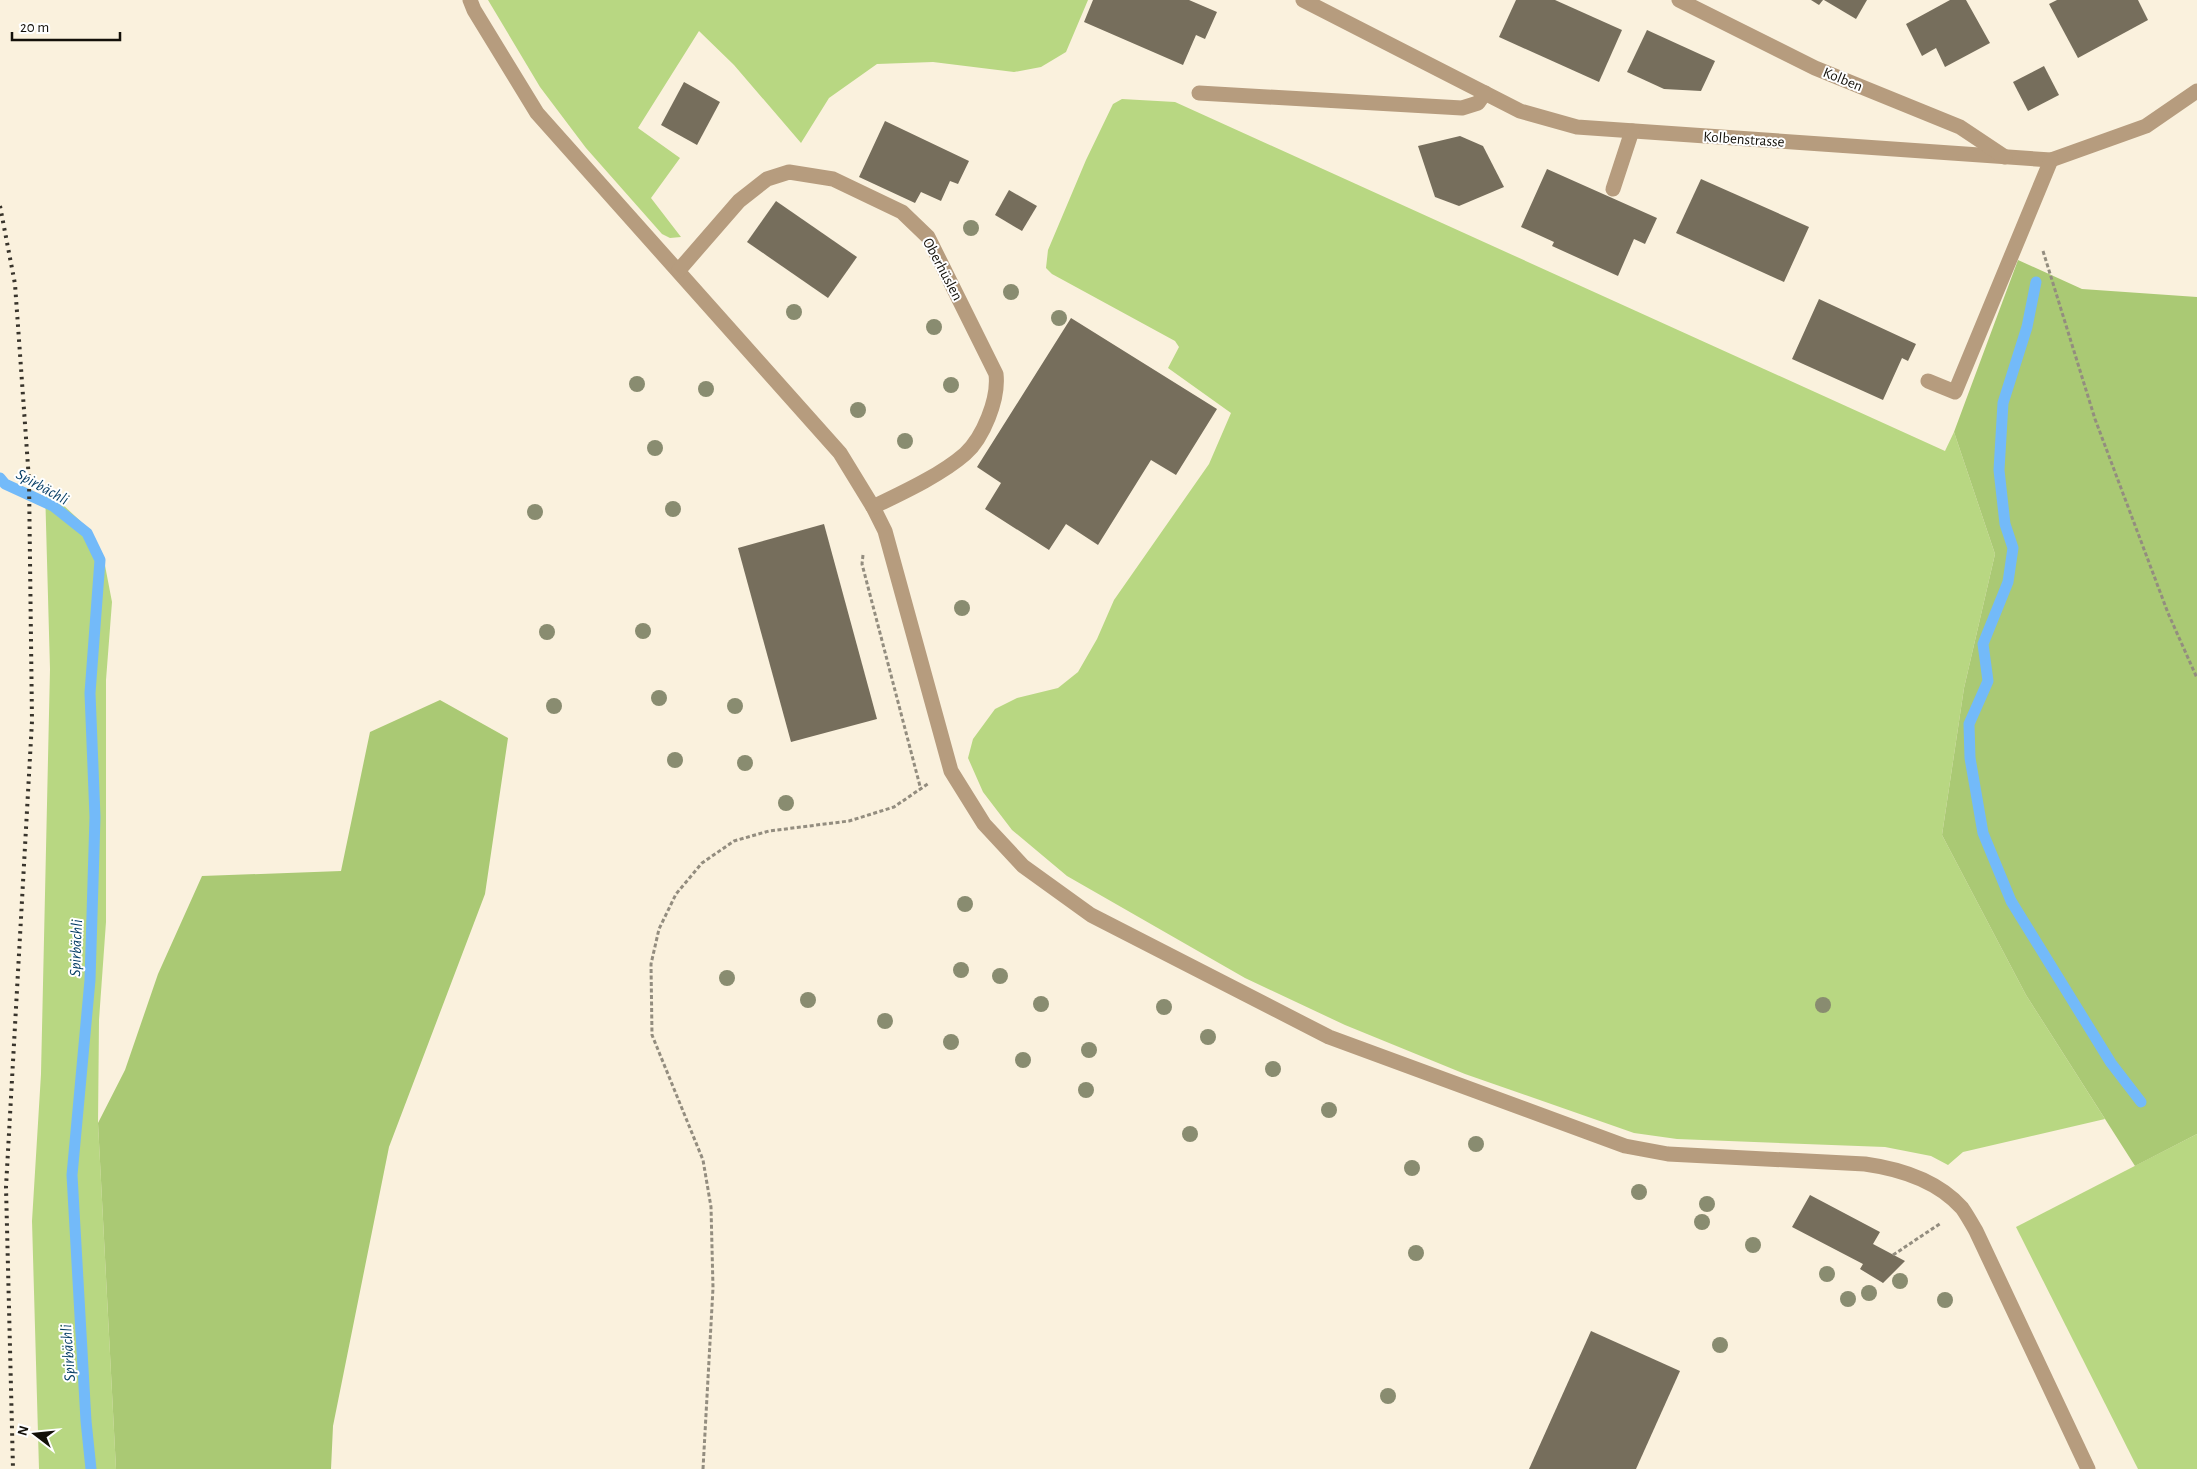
<svg xmlns="http://www.w3.org/2000/svg" width="2197" height="1469" font-family="'Alegreya Sans',sans-serif">
	<style>
		.green { fill: #b8d782 }
		.forest { fill: #aac974 }
		.lines { fill: none; stroke-linecap: round; stroke-linejoin: round }
		.stream { stroke: #73baf9; stroke-width: 11 }
		.building { fill: #766e5c }
		.path { stroke: #938d7f; stroke-width: 3; stroke-dasharray: 4 2.5; stroke-linecap: butt }
		.minor { stroke: #b69c7e; stroke-width: 15 }
		.rail { stroke: #38342b; stroke-width: 4; stroke-dasharray: 2.5 5; stroke-linecap: butt }
		.tree { fill: #898c70 }
		.labels { text-anchor: middle; stroke-width: 4; stroke-linejoin: round; paint-order: stroke }
		.street-label { font-size: 15px; fill: #131009; stroke: #fff }
		.water-label { font-size: 16px; font-style: italic; fill: #043c64; stroke: #fff }
	</style>
	<rect width="100%" height="100%" fill="#faf1dd"/>
	<g class="green">
		<polygon points="488,0 1088,0 1066,52 1041,67 1014,72 933,62 877,64 829,98 801,143 734,65 699,31 638,128 680,158 651,198 681,237 670,238 662,234 586,148 540,87"/>
		<polygon points="1122,99 1175,102 1945,451 1954,432 1995,554 1964,688 1942,835 2026,995 2105,1119 1963,1152 1948,1165 1931,1156 1885,1147 1677,1139 1634,1133 1465,1074 1345,1025 1245,978 1067,876 1012,830 983,792 968,758 973,739 995,709 1017,698 1058,688 1078,672 1097,639 1114,600 1209,464 1231,413 1168,368 1179,347 1175,341 1052,274 1046,268 1048,250 1086,160 1113,104"/>
		<polygon points="45,488 91,531 103,555 112,602 106,680 106,922 99,1020 98,1123 116,1469 39,1469 32,1221 41,1074 50,669"/>
		<polygon points="2197,1134 2197,1469 2138,1469 2016,1227"/>
	</g>
	<g class="forest">
		<polygon points="2018,260 2082,289 2197,297 2197,1134 2135,1166 2026,995 1942,835 1964,688 1995,554 1954,432"/>
		<polygon points="440,700 508,738 485,894 389,1147 333,1426 331,1469 116,1469 98,1123 125,1070 158,974 202,876 341,871 370,732"/>
	</g>
	<g class="lines">
		<g class="stream">
			<polyline points="2036,282 2027,327 2003,403 1999,470 2005,524 2013,548 2008,582 1983,644 1988,681 1969,724 1970,758 1983,833 2011,901 2111,1063 2141,1102"/>
			<polyline points="0,478 5,484 53,506 87,533 100,560 90,693 95,817 90,980 72,1175 86,1421 91,1469"/>
		</g>
	</g>
	<g class="building">
		<polygon points="1093,0 1189,0 1217,12 1205,39 1196,35 1183,65 1084,22"/>
		<polygon points="1516,0 1555,0 1622,30 1599,82 1499,37"/>
		<polygon points="1811,0 1823,0 1819,5"/>
		<polygon points="1824,0 1867,0 1856,19"/>
		<polygon points="1950,0 1966,0 1990,43 1945,67 1936,48 1922,56 1906,24"/>
		<polygon points="2057,0 2138,0 2148,20 2078,58 2049,4"/>
		<polygon points="1647,30 1715,61 1701,91 1664,89 1627,72"/>
		<polygon points="2044,66 2059,95 2028,111 2013,82"/>
		<polygon points="684,82 720,102 697,145 661,125"/>
		<polygon points="885,121 969,161 958,184 950,181 941,201 921,192 915,203 859,177"/>
		<polygon points="1460,136 1483,146 1504,187 1459,206 1435,197 1418,146"/>
		<polygon points="1547,169 1657,218 1645,244 1634,239 1618,276 1552,246 1554,242 1521,227"/>
		<polygon points="1701,179 1809,227 1784,282 1676,233"/>
		<polygon points="1009,190 1037,206 1022,231 995,215"/>
		<polygon points="776,201 857,257 828,298 747,242"/>
		<polygon points="1819,299 1916,344 1908,361 1902,358 1883,400 1792,359"/>
		<polygon points="1071,318 1217,409 1176,475 1151,460 1098,545 1066,524 1049,550 985,509 1001,483 977,467"/>
		<polygon points="824,524 877,719 791,742 738,548"/>
		<polygon points="1810,1195 1880,1232 1873,1244 1905,1261 1883,1283 1860,1269 1863,1264 1792,1227"/>
		<polygon points="1591,1331 1680,1371 1636,1469 1529,1469"/>
	</g>
	<g class="lines">
		<g class="path">
			<polyline points="2043,251 2095,419 2168,613 2197,678"/>
			<polyline points="863,555 862,564 921,790"/>
			<polyline points="1893,1255 1941,1223"/>
			<polyline points="703,1469 713,1288 711,1207 703,1160 652,1035 651,964 659,929 676,894 702,863 734,841 769,831 849,821 894,807 929,783"/>
		</g>
		<g class="minor">
			<path d="M470,0l4,10 63,103 303,340 33,54 12,24 66,240 33,53 39,42 68,49 238,122 296,109 43,8 197,10c36,5 72,16 97,44 5,7 10,16 14,23l112,238"/>
			<polyline points="1303,0 1520,111 1577,127 2051,160 2146,126 2197,91"/>
			<polyline points="1679,0 1815,68 1960,127 2005,157"/>
			<polyline points="1199,93 1462,108 1478,103 1485,93"/>
			<polyline points="1613,189 1632,131"/>
			<path d="M679,270l60,-69 28,-22 22,-7 44,7 69,33 26,25 68,137c3,25 -13,64 -31,80 -24,21 -63,39 -92,53"/>
			<polyline points="1928,381 1955,392 2051,160"/>
		</g>
		<polyline class="rail" points="0,206 15,284 29,480 32,721 6,1187 13,1469"/>
	</g>
	<g class="tree">
		<circle cx="971" cy="228" r="8"/>
		<circle cx="1011" cy="292" r="8"/>
		<circle cx="794" cy="312" r="8"/>
		<circle cx="1059" cy="318" r="8"/>
		<circle cx="934" cy="327" r="8"/>
		<circle cx="637" cy="384" r="8"/>
		<circle cx="951" cy="385" r="8"/>
		<circle cx="706" cy="389" r="8"/>
		<circle cx="858" cy="410" r="8"/>
		<circle cx="905" cy="441" r="8"/>
		<circle cx="655" cy="448" r="8"/>
		<circle cx="673" cy="509" r="8"/>
		<circle cx="535" cy="512" r="8"/>
		<circle cx="962" cy="608" r="8"/>
		<circle cx="643" cy="631" r="8"/>
		<circle cx="547" cy="632" r="8"/>
		<circle cx="659" cy="698" r="8"/>
		<circle cx="554" cy="706" r="8"/>
		<circle cx="735" cy="706" r="8"/>
		<circle cx="675" cy="760" r="8"/>
		<circle cx="745" cy="763" r="8"/>
		<circle cx="786" cy="803" r="8"/>
		<circle cx="965" cy="904" r="8"/>
		<circle cx="961" cy="970" r="8"/>
		<circle cx="1000" cy="976" r="8"/>
		<circle cx="727" cy="978" r="8"/>
		<circle cx="808" cy="1000" r="8"/>
		<circle cx="1041" cy="1004" r="8"/>
		<circle cx="1823" cy="1005" r="8"/>
		<circle cx="1164" cy="1007" r="8"/>
		<circle cx="885" cy="1021" r="8"/>
		<circle cx="1208" cy="1037" r="8"/>
		<circle cx="951" cy="1042" r="8"/>
		<circle cx="1089" cy="1050" r="8"/>
		<circle cx="1023" cy="1060" r="8"/>
		<circle cx="1273" cy="1069" r="8"/>
		<circle cx="1086" cy="1090" r="8"/>
		<circle cx="1329" cy="1110" r="8"/>
		<circle cx="1190" cy="1134" r="8"/>
		<circle cx="1476" cy="1144" r="8"/>
		<circle cx="1412" cy="1168" r="8"/>
		<circle cx="1639" cy="1192" r="8"/>
		<circle cx="1707" cy="1204" r="8"/>
		<circle cx="1702" cy="1222" r="8"/>
		<circle cx="1753" cy="1245" r="8"/>
		<circle cx="1416" cy="1253" r="8"/>
		<circle cx="1827" cy="1274" r="8"/>
		<circle cx="1900" cy="1281" r="8"/>
		<circle cx="1869" cy="1293" r="8"/>
		<circle cx="1848" cy="1299" r="8"/>
		<circle cx="1945" cy="1300" r="8"/>
		<circle cx="1720" cy="1345" r="8"/>
		<circle cx="1388" cy="1396" r="8"/>
	</g>
	<g class="labels">
		<g class="street-label">
			<text transform="translate(1843 79) rotate(22)" y="5">Kolben</text>
			<text transform="translate(1744 139) rotate(4)" y="5">Kolbenstrasse</text>
			<text transform="translate(943 269) rotate(62)" y="5">Oberhüslen</text>
		</g>
		<g class="water-label">
			<text transform="translate(43 486) rotate(29)" y="6">Spirbächli</text>
			<text transform="translate(75 948) rotate(-88)" y="6">Spirbächli</text>
			<text transform="translate(67 1353) rotate(-94)" y="6">Spirbächli</text>
		</g>
	</g>
	<g transform="translate(35 1434) rotate(286)" stroke="#ffffff" stroke-width="4" paint-order="stroke">
	<path d="M0-4L9 19L0 12L-9 19Z" fill="#131009"/>
	<text y="-8" font-size="14" font-weight="bold" text-anchor="middle" fill="#131009">N</text>
	</g>
	<path d="M12 32v8h108v-8" fill="none" stroke="#131009" stroke-width="2.5"/>
	<text x="20" y="32" font-size="15" fill="#131009" stroke="#ffffff" stroke-width="4" paint-order="stroke">20 m</text>
</svg>
